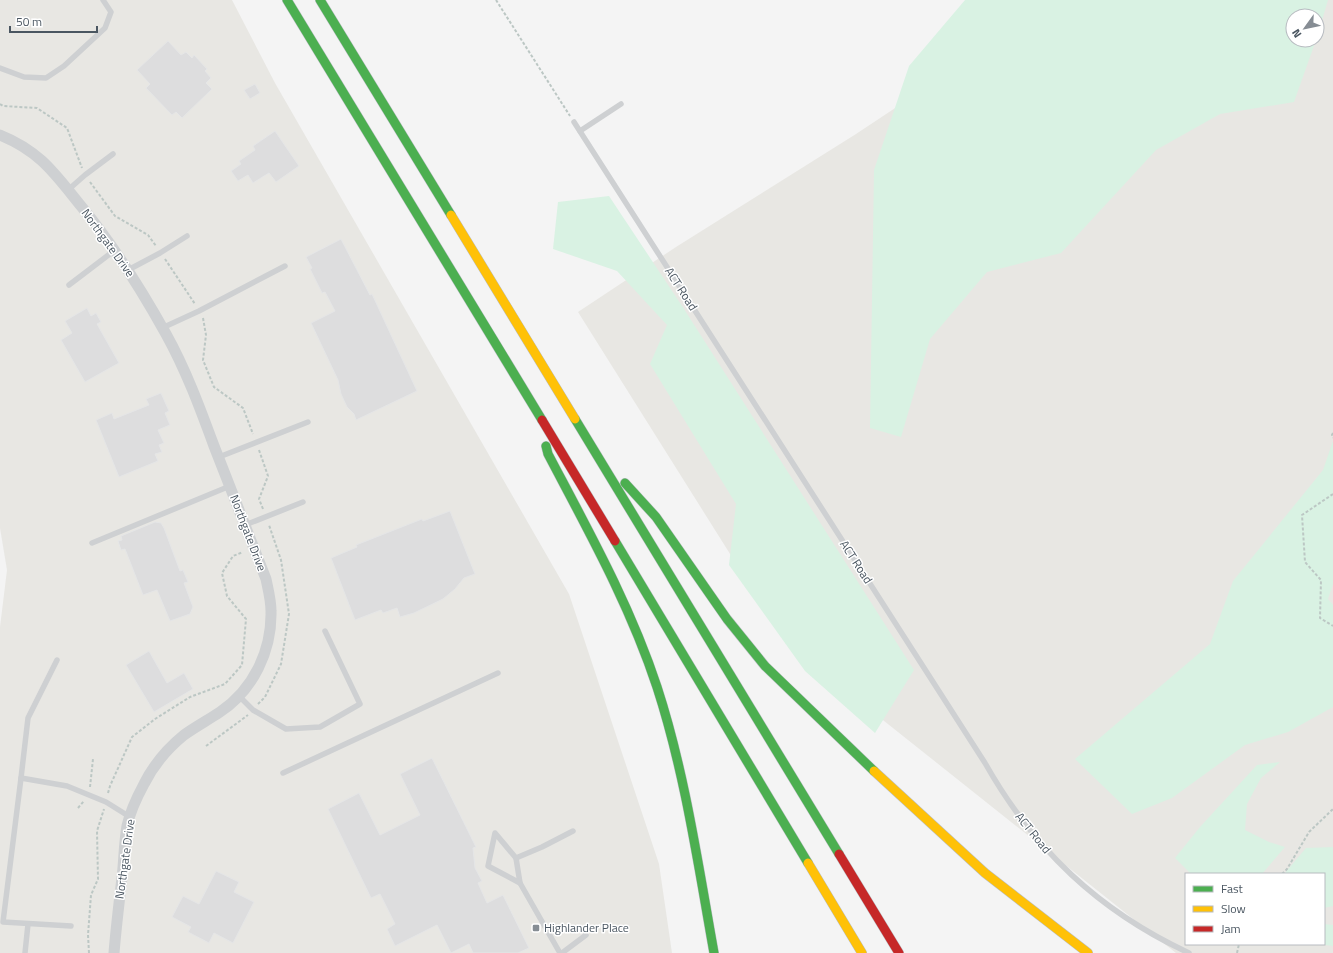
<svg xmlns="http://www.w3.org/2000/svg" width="1333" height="953" font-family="'Titillium Web',sans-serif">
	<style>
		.commercial { fill: #e8e7e3; fill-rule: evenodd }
		.green { fill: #d9f2e3 }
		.building { fill: #ddddde; stroke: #e5e6e7 }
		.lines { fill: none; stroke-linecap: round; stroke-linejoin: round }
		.fast-casing { stroke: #b9bec3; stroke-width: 10 }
		.slow-casing { stroke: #b9bec3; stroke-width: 10 }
		.jam-casing { stroke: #b9bec3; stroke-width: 10 }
		.path { stroke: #bcc7c4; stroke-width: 2; stroke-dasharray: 3 2; stroke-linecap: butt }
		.lane { stroke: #ced0d2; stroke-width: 5.5 }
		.street { stroke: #ced0d2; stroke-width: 11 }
		.fast { stroke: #4caf50; stroke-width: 9 }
		.slow { stroke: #ffc107; stroke-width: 9 }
		.jam { stroke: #c62828; stroke-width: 9 }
		.poi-dot { fill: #868d94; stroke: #fff; stroke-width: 1.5 }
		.labels { text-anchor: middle; stroke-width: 3; stroke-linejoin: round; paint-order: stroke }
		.street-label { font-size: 12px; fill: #4a5661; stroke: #fff }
		.poi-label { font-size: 12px; fill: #4a5661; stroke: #fff; text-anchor: start }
	</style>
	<rect width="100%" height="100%" fill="#f4f4f4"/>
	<g class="commercial">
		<polygon points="0,0 232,0 275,83 569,594 659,864 672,953 0,953 0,627 7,570 0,528"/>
		<path d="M1058,0h275v953h-157l-390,-310 -208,-331 98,-65 180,-113zM1293,16h24v24h-24zM1186,874h138v70h-138z"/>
	</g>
	<g class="green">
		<polygon points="965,0 1328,0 1317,37 1317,16 1293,16 1293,40 1316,40 1294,102 1220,114 1156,150 1061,253 987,272 930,339 901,437 870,428 874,170 909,66"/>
		<polygon points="609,196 684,309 914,670 875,733 805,671 729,565 736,504 650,364 667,325 617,271 553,249 558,202"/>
		<polygon points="1333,441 1333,584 1328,599 1333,605 1333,707 1288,732 1245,745 1172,798 1132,814 1075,759 1210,644 1233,581 1323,470"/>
		<polygon points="1280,762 1261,778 1247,804 1245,830 1269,842 1285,847 1262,874 1191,874 1175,858 1200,827 1257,765"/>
		<polygon points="1333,847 1333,906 1324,908 1324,874 1284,874 1306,848"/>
		<polygon points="1324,924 1333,925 1333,946 1318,944 1324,944"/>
	</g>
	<g class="building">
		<polygon points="168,41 181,55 186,52 192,58 194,55 207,69 205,71 211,78 206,83 212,89 182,118 176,112 172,115 146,88 150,84 137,70"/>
		<polygon points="255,84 260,93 250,99 244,90"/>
		<polygon points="275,131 299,166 276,182 269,173 253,183 248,175 238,181 231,171 241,164 239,161 255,150 253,146"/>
		<polygon points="341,239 370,295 372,294 417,391 356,420 354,414 347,407 341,394 338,380 311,323 335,311 325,292 322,293 310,269 312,268 306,257"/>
		<polygon points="87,308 91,316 96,313 101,322 97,324 119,363 85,382 61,340 72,333 65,321"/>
		<polygon points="161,393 169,411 165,413 170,425 158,430 164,443 159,445 162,452 155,454 158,461 119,477 96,420 112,413 114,419 149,405 146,399"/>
		<polygon points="450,511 475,574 464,578 455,589 443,599 414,613 400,617 397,608 383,613 381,610 355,620 331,558 357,547 356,545 422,519 423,521"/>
		<polygon points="155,522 161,523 164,528 180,571 183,570 188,582 184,583 193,607 190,614 170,621 157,590 143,595 125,549 121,550 118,541 122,540 121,536"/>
		<polygon points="149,651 167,683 184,673 193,689 154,712 126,665"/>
		<polygon points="432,758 476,847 473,848 475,868 482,881 478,883 487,903 503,895 529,948 518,953 473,953 469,944 451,953 437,925 395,946 387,929 395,924 380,894 371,898 328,809 359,793 380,835 420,815 400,774"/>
		<polygon points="216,871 239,882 234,892 254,902 233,943 214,933 209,943 188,932 191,927 172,917 183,896 199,904"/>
	</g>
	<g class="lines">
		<g class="fast-casing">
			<g id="fast">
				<polyline points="287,0 542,420"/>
				<polyline points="320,0 451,215"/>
				<polyline points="575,419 839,854"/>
				<path d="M546,446l2,8c40,76 82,151 109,233 28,86 41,177 57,266"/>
				<polyline points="625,483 656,517 727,619 765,666 874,771"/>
				<polyline points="615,541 808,863"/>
			</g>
		</g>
		<g class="slow-casing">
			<g id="slow">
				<polyline points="451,215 575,419"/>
				<polyline points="874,771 985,873 1088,953"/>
				<polyline points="808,863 862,953"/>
			</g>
		</g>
		<g class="jam-casing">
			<g id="jam">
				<polyline points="542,420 615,541"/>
				<polyline points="839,854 899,953"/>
			</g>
		</g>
		<g class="path">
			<polyline points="496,0 570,116"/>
			<polyline points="0,104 3,106 37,108 67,128 82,168"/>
			<polyline points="90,182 115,216 148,235 156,246"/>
			<polyline points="165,259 195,304"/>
			<polyline points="203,318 206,335 203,360 214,387 243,408 253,434"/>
			<polyline points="1333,433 1332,435 1333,438"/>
			<polyline points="259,450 268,476 259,499 263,509"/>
			<polyline points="1333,494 1302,515 1305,562 1321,580 1320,618 1333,626"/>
			<polyline points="258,704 265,697 281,664 289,614 281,560 269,525"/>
			<polyline points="206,746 248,715"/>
			<polyline points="90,787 93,759"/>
			<polyline points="108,793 110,786 132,737 155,719 190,697 225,684 242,665 246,619 227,596 222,573 233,556 243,552"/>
			<polyline points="78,808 84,801"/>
			<polyline points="1282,874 1287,869 1309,832 1333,809"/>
			<polyline points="89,953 88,935 91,895 98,879 97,831 104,809"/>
			<polyline points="1237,953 1239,944"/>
		</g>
		<g class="lane">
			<polyline points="0,68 24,77 46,78 64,66 105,28 111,12 103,0"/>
			<path d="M574,122l411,641c49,87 114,148 204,190"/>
			<polyline points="580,131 621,104"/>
			<polyline points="68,190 85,175 113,154"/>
			<polyline points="128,270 160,253 187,236"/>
			<polyline points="69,285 115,250"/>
			<polyline points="162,328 199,311 285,266"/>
			<polyline points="219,457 308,422"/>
			<polyline points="245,525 303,502"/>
			<polyline points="92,543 230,486"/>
			<polyline points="57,660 28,718 21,778 67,786 106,802 130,817"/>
			<polyline points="239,696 253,710 286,729 320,727 360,704 325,631"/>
			<polyline points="283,773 498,673"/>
			<polyline points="21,778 3,922 71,926"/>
			<polyline points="516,858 520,883"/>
			<polyline points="25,953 28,924"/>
			<polyline points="560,953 520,883 488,866 495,833 516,858 542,847 573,831"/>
			<polyline points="562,953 586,935"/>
		</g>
		<path class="street" d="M0,135c40,16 55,39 81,71 33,40 60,83 85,128 20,36 34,74 48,112 17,44 34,88 52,133 2,10 5,21 5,32 1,40 -18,79 -51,101 -12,8 -25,15 -36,23 -16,13 -31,31 -40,49 -7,13 -14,28 -17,42 -3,17 -3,35 -5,52 -3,25 -6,50 -8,75"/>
		<use href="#fast" class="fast"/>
		<use href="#slow" class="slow"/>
		<use href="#jam" class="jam"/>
	</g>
	<rect class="poi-dot" x="532" y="924" width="8" height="8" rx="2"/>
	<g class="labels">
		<g class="street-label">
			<text transform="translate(108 243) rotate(54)" y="4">Northgate Drive</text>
			<text transform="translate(681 289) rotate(57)" y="4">ACT Road</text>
			<text transform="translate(248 533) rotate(69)" y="4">Northgate Drive</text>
			<text transform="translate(856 562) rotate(57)" y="4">ACT Road</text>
			<text transform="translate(1033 833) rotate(51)" y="4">ACT Road</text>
			<text transform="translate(125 859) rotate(-82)" y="4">Northgate Drive</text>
		</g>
		<g class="poi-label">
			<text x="544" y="932">Highlander Place</text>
		</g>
	</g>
	<rect x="1185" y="873" width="140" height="72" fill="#ffffff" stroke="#b7bbc0"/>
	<rect x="1193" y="886" width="20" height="6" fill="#4caf50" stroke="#b7bbc0"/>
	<text x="1221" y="893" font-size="12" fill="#4a5661">Fast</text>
	<rect x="1193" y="906" width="20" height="6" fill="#ffc107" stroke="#b7bbc0"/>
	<text x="1221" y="913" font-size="12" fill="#4a5661">Slow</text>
	<rect x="1193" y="926" width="20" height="6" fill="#c62828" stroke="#b7bbc0"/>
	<text x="1221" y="933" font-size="12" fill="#4a5661">Jam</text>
	<g transform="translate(1305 28) rotate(237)"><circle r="19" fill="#ffffff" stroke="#b7bbc0"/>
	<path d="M0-3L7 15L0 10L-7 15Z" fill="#868d94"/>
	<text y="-6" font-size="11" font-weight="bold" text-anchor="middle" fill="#4a5661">N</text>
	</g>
	<path d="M10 26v6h87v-6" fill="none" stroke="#4a5661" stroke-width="2"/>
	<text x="16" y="26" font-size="12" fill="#4a5661" stroke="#ffffff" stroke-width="3" paint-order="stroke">50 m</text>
</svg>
